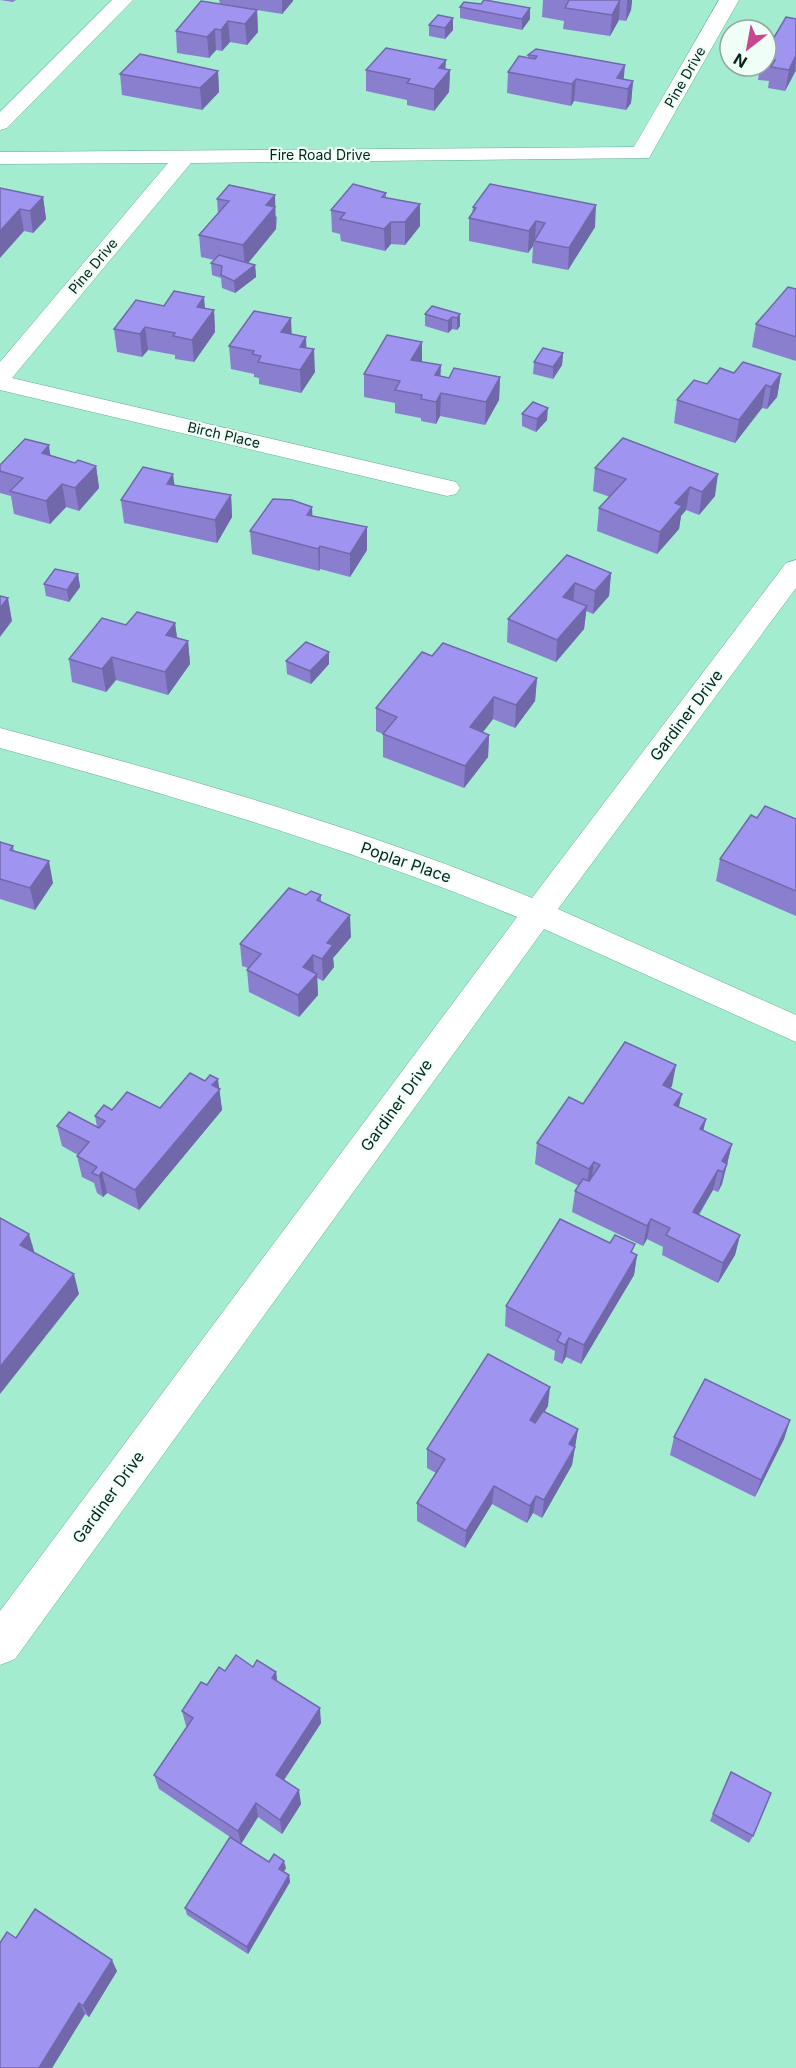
<svg xmlns="http://www.w3.org/2000/svg" width="796" height="2068" font-family="Inter,sans-serif">
	<style>
		.lines { fill: none; stroke-linecap: round; stroke-linejoin: round }
		.minor-casing { stroke: #66ad93; stroke-width: 1 }
		.minor { fill: #fff; fill-rule: evenodd }
		.wall { fill: #8a7fcf }
		.shaded-wall { fill: #7068a9 }
		.building { fill: #a094f1; stroke: #7068a9; stroke-width: 1.5 }
		.labels { text-anchor: middle; stroke-width: 4.5; stroke-linejoin: round; paint-order: stroke }
		.far-street-label { font-size: 14px; fill: #05241a; stroke: #f0fef8 }
		.street-label { font-size: 16px; fill: #05241a; stroke: #f0fef8 }
	</style>
	<rect width="100%" height="100%" fill="#a3ecd0"/>
	<g class="lines">
		<g class="minor-casing">
			<g id="minor">
				<polygon points="112,0 133,0 7,128 0,130 0,112"/>
				<polygon points="719,0 739,0 649,158 191,163 12,378 456,482 460,488 456,494 447,496 0,390 0,362 168,163 0,164 0,152 634,147"/>
				<path d="M796,560v28l-238,321 238,106v27l-252,-113 -529,730 -15,6v-54l517,-694c-167,-69 -342,-121 -517,-169v-20c180,48 360,99 532,170l254,-335z"/>
			</g>
		</g>
		<use href="#minor" class="minor"/>
	</g>
	<g class="wall">
		<polygon points="0,0 16,0 13,2"/>
		<polygon points="219,0 293,0 293,1 282,14 220,4"/>
		<polygon points="543,0 632,0 631,10 626,21 619,20 610,36 563,29 564,21 542,17"/>
		<polygon points="460,7 530,19 522,30 460,18"/>
		<polygon points="257,10 258,32 247,45 230,42 222,51 216,50 209,58 177,53 176,31"/>
		<polygon points="453,18 453,30 445,39 429,36 429,25"/>
		<polygon points="796,19 796,71 785,91 768,88 769,81 758,80 760,66 766,66 766,51"/>
		<polygon points="536,49 624,79 633,81 631,103 626,110 574,101 571,106 507,93 508,72 528,57 528,55"/>
		<polygon points="445,69 450,70 449,92 434,111 407,105 407,100 366,91 366,70"/>
		<polygon points="218,71 219,92 202,110 122,95 120,74"/>
		<polygon points="229,185 277,217 276,229 248,263 255,265 256,277 235,293 222,288 221,278 212,275 211,263 214,260 201,257 199,235 218,214 217,199"/>
		<polygon points="0,188 43,197 46,219 33,233 24,231"/>
		<polygon points="386,193 386,198 420,204 420,226 405,245 391,244 385,251 341,241 340,234 332,232 331,210"/>
		<polygon points="473,207 595,227 568,270 532,263 533,246 528,253 469,241 469,218 472,214"/>
		<polygon points="796,289 796,361 752,347 756,324"/>
		<polygon points="164,306 205,308 214,310 215,332 194,362 175,359 175,355 148,350 142,357 117,352 114,329"/>
		<polygon points="425,314 460,314 460,326 457,330 452,329 448,333 425,326"/>
		<polygon points="292,334 306,348 315,372 301,393 259,384 259,378 254,377 254,374 231,369 229,346"/>
		<polygon points="422,342 422,362 440,376 449,378 500,377 499,400 485,425 440,416 436,424 421,421 421,418 395,413 395,403 364,397 364,374"/>
		<polygon points="563,353 562,365 553,379 533,374 534,362"/>
		<polygon points="734,373 781,374 777,397 767,409 762,408 735,443 674,423 677,400 707,384"/>
		<polygon points="522,414 547,420 536,432 522,426"/>
		<polygon points="623,438 715,496 699,515 686,510 681,516 679,529 657,554 597,531 599,508 610,497 593,491 595,468"/>
		<polygon points="50,455 75,463 96,466 99,488 79,511 66,507 50,524 14,514 11,496 0,493 0,465"/>
		<polygon points="174,485 231,495 232,517 217,543 124,523 121,500"/>
		<polygon points="313,517 367,550 350,577 320,569 319,571 252,554 250,531"/>
		<polygon points="567,555 611,573 609,596 593,614 586,611 584,629 556,662 507,642 508,619"/>
		<polygon points="78,574 80,587 69,602 46,596 44,584"/>
		<polygon points="175,623 177,638 188,641 190,664 168,695 116,680 106,692 72,682 69,659 126,625"/>
		<polygon points="432,656 537,678 535,701 515,728 493,719 483,732 489,735 488,757 464,788 383,757 383,734 376,731 376,708"/>
		<polygon points="286,661 329,664 311,684 287,674"/>
		<polygon points="757,818 796,819 796,916 716,881 720,859"/>
		<polygon points="0,842 13,846 14,851 53,883 35,910 0,899"/>
		<polygon points="306,895 321,895 321,901 351,937 333,958 334,967 323,981 317,978 318,995 299,1017 249,992 247,970 248,968 242,966 240,944"/>
		<polygon points="672,1086 670,1088 679,1107 706,1119 703,1131 732,1144 722,1184 718,1192 713,1190 699,1215 740,1235 735,1255 718,1283 662,1255 663,1247 647,1239 643,1246 572,1212 575,1191 579,1186 535,1164 537,1143 583,1104"/>
		<polygon points="219,1088 222,1110 139,1210 107,1193 103,1197 97,1193 94,1183 82,1177 77,1156 78,1155 62,1146 57,1126 97,1127 95,1116 112,1110 160,1108"/>
		<polygon points="637,1255 634,1275 581,1364 566,1357 562,1364 554,1360 555,1351 505,1326 506,1306"/>
		<polygon points="548,1406 544,1411 578,1429 572,1465 542,1518 533,1513 527,1523 492,1504 465,1548 417,1521 417,1503 436,1473 427,1468 427,1449"/>
		<polygon points="790,1420 784,1439 755,1497 670,1455 674,1437"/>
		<polygon points="253,1667 276,1672 277,1682 321,1723 284,1780 301,1804 282,1834 258,1817 241,1844 269,1862 286,1868 283,1872 289,1875 290,1882 248,1954 187,1915 185,1908 230,1837 159,1789 154,1775 187,1727 186,1726 182,1711 207,1685 225,1671"/>
		<polygon points="731,1772 753,1836 749,1843 710,1821"/>
		<polygon points="16,1938 117,1971 89,2017 85,2014 52,2068 0,2068"/>
	</g>
	<g class="shaded-wall">
		<polygon points="282,0 293,0 293,1 282,14"/>
		<polygon points="620,0 619,20 610,36 612,15"/>
		<polygon points="627,0 632,0 631,10 626,21"/>
		<polygon points="530,8 530,19 522,30 522,19"/>
		<polygon points="257,10 258,32 247,45 245,24"/>
		<polygon points="453,18 453,30 445,39 445,28"/>
		<polygon points="228,21 230,42 222,51 221,30"/>
		<polygon points="215,29 216,50 209,58 207,37"/>
		<polygon points="796,55 795,71 785,91 789,70"/>
		<polygon points="446,60 445,76 450,70 449,92 434,111 434,89 439,68"/>
		<polygon points="625,65 623,87 617,78"/>
		<polygon points="218,71 219,92 202,110 200,88"/>
		<polygon points="576,79 574,101 571,106 572,84"/>
		<polygon points="633,81 631,103 626,110 628,89"/>
		<polygon points="275,195 276,229 245,267 243,245 266,205"/>
		<polygon points="43,197 46,219 33,233 30,211"/>
		<polygon points="420,204 420,226 405,245 405,222"/>
		<polygon points="596,205 595,227 568,270 569,248"/>
		<polygon points="20,209 24,231 0,258 0,231"/>
		<polygon points="536,221 535,241 534,241 533,246 528,253 529,231"/>
		<polygon points="391,222 391,244 385,251 384,229"/>
		<polygon points="255,265 256,277 235,293 234,281"/>
		<polygon points="204,297 206,319 197,307"/>
		<polygon points="214,310 215,332 194,362 192,340"/>
		<polygon points="460,314 460,326 457,330 457,318"/>
		<polygon points="452,317 452,329 448,333 448,321"/>
		<polygon points="291,318 292,341 281,332"/>
		<polygon points="145,327 148,350 142,357 140,334"/>
		<polygon points="306,337 307,360 300,347"/>
		<polygon points="422,342 422,364 411,360"/>
		<polygon points="314,349 315,372 301,393 300,370"/>
		<polygon points="563,353 562,365 553,379 553,367"/>
		<polygon points="441,365 440,388 435,375"/>
		<polygon points="781,374 777,397 767,409 771,387"/>
		<polygon points="500,377 499,400 485,425 486,402"/>
		<polygon points="766,385 762,408 735,443 739,420"/>
		<polygon points="441,393 440,416 436,424 436,402"/>
		<polygon points="548,408 547,420 536,432 537,419"/>
		<polygon points="49,445 52,468 42,453"/>
		<polygon points="96,466 99,488 79,511 75,488"/>
		<polygon points="173,474 176,496 167,484"/>
		<polygon points="718,474 715,496 699,515 702,492"/>
		<polygon points="62,484 66,507 50,524 46,501"/>
		<polygon points="690,487 686,510 681,516 679,529 657,554 660,532 675,503"/>
		<polygon points="231,495 232,517 217,543 215,520"/>
		<polygon points="312,507 313,530 307,515"/>
		<polygon points="367,527 367,550 350,577 350,554"/>
		<polygon points="320,546 320,569 319,571 318,549"/>
		<polygon points="611,573 609,596 593,614 595,591"/>
		<polygon points="78,574 80,587 69,602 67,590"/>
		<polygon points="575,583 573,606 563,597"/>
		<polygon points="8,598 12,621 0,637 0,608"/>
		<polygon points="587,606 584,629 556,662 557,640"/>
		<polygon points="175,623 178,646 166,635"/>
		<polygon points="188,641 190,664 168,695 165,672"/>
		<polygon points="329,652 329,664 311,684 310,671"/>
		<polygon points="112,657 116,680 106,692 102,669"/>
		<polygon points="537,678 535,701 515,728 516,705"/>
		<polygon points="494,697 493,719 469,750 470,727"/>
		<polygon points="489,735 488,757 464,788 465,766"/>
		<polygon points="49,861 53,883 35,910 30,888"/>
		<polygon points="350,915 351,937 333,958 334,967 323,981 322,959 327,943"/>
		<polygon points="313,955 314,976 317,974 318,995 299,1017 298,995 303,967"/>
		<polygon points="676,1065 672,1086 659,1106 663,1085"/>
		<polygon points="218,1079 222,1110 139,1210 135,1190 212,1085"/>
		<polygon points="682,1094 677,1115 674,1105"/>
		<polygon points="706,1119 701,1140 700,1129"/>
		<polygon points="732,1144 722,1184 718,1192 723,1172 722,1161"/>
		<polygon points="594,1162 591,1182 587,1190 589,1169"/>
		<polygon points="718,1170 713,1190 688,1232 693,1212"/>
		<polygon points="102,1172 107,1193 103,1197 99,1176"/>
		<polygon points="651,1219 647,1239 643,1246 647,1226"/>
		<polygon points="29,1234 35,1254 20,1245"/>
		<polygon points="740,1235 735,1255 718,1283 723,1263"/>
		<polygon points="637,1255 634,1275 581,1364 584,1345"/>
		<polygon points="74,1274 79,1294 0,1394 0,1367"/>
		<polygon points="569,1338 566,1357 562,1364 565,1345"/>
		<polygon points="550,1387 548,1406 528,1439 530,1420"/>
		<polygon points="790,1420 784,1439 755,1497 761,1480"/>
		<polygon points="578,1429 572,1465 542,1518 544,1500 569,1444"/>
		<polygon points="494,1486 492,1504 465,1548 466,1531"/>
		<polygon points="536,1496 533,1513 527,1523 530,1506"/>
		<polygon points="276,1672 278,1687 272,1678"/>
		<polygon points="320,1708 321,1723 278,1789 276,1775"/>
		<polygon points="299,1790 301,1804 282,1834 280,1820"/>
		<polygon points="256,1803 258,1817 241,1844 238,1831"/>
		<polygon points="284,1861 286,1868 281,1876 279,1869"/>
		<polygon points="289,1875 290,1882 248,1954 247,1947"/>
		<polygon points="112,1960 117,1971 89,2017 83,2006"/>
		<polygon points="79,2003 85,2014 52,2068 39,2068"/>
	</g>
	<g class="building">
		<polygon points="484,0 485,0 530,8 522,19 460,7 464,2 481,4"/>
		<polygon points="569,0 620,0 612,15 565,8"/>
		<polygon points="201,1 257,10 245,24 228,21 221,30 215,29 207,37 176,31"/>
		<polygon points="438,15 453,18 445,28 429,25"/>
		<polygon points="786,17 796,19 796,55 789,70 771,67 775,60 766,59 766,51"/>
		<polygon points="386,48 446,60 439,68 450,70 434,89 407,83 410,79 366,70"/>
		<polygon points="536,49 625,65 617,78 633,81 628,89 576,79 572,84 508,72 519,56 535,59 537,56 528,55"/>
		<polygon points="140,54 218,71 200,88 120,74"/>
		<polygon points="353,184 386,193 382,197 420,204 405,222 391,222 384,229 340,219 345,213 331,210"/>
		<polygon points="490,184 596,205 569,248 534,241 545,223 536,221 529,231 469,218 476,208 473,207"/>
		<polygon points="229,185 275,195 266,205 275,207 243,245 199,235 229,201 217,199"/>
		<polygon points="0,188 43,197 30,211 20,209 0,231"/>
		<polygon points="219,255 255,265 234,281 221,275 222,266 211,263"/>
		<polygon points="788,287 796,289 796,337 756,324"/>
		<polygon points="174,291 204,297 197,307 214,310 192,340 173,336 175,333 145,327 140,334 114,329 136,300 164,306"/>
		<polygon points="432,306 460,314 457,318 452,317 448,321 425,314"/>
		<polygon points="254,311 291,318 281,332 306,337 300,347 314,349 300,370 258,362 261,356 252,354 254,351 229,346"/>
		<polygon points="387,335 422,342 411,360 441,365 435,375 449,378 454,368 500,377 486,402 441,393 436,402 421,399 422,395 395,390 400,381 364,374"/>
		<polygon points="543,348 563,353 553,367 534,362"/>
		<polygon points="743,362 781,374 771,387 766,385 739,420 677,400 694,380 707,384 720,368 734,373"/>
		<polygon points="533,402 548,408 537,419 522,414"/>
		<polygon points="623,438 718,474 702,492 690,487 675,503 682,506 660,532 599,508 626,479 595,468"/>
		<polygon points="25,439 49,445 42,453 75,463 78,460 96,466 75,488 62,484 46,501 10,491 23,478 0,471 0,465"/>
		<polygon points="143,467 173,474 167,484 231,495 215,520 121,500"/>
		<polygon points="273,499 292,500 312,507 307,515 367,527 350,554 320,546 318,549 250,531"/>
		<polygon points="567,555 611,573 595,591 575,583 563,597 587,606 557,640 508,619"/>
		<polygon points="55,569 78,574 67,590 44,584"/>
		<polygon points="0,596 8,598 0,608"/>
		<polygon points="137,612 175,623 166,635 188,641 165,672 112,657 102,669 69,659 102,618 126,625"/>
		<polygon points="306,642 329,652 310,671 286,661"/>
		<polygon points="443,643 537,678 516,705 494,697 470,727 489,735 465,766 383,734 397,717 376,708 422,652 432,656"/>
		<polygon points="765,806 796,819 796,891 720,859 751,815 757,818"/>
		<polygon points="0,842 13,846 10,850 49,861 30,888 0,879"/>
		<polygon points="289,888 306,895 311,891 321,895 317,900 350,915 327,943 333,945 322,959 313,955 303,967 317,974 298,995 247,970 261,954 240,944"/>
		<polygon points="625,1042 676,1065 663,1085 682,1094 674,1105 706,1119 700,1129 732,1144 722,1161 727,1164 723,1172 718,1170 693,1212 740,1235 723,1263 666,1235 670,1228 651,1219 647,1226 575,1191 583,1179 589,1181 600,1165 594,1162 589,1169 537,1143 569,1097 583,1104"/>
		<polygon points="190,1073 205,1081 210,1075 218,1079 212,1085 220,1089 135,1190 102,1172 99,1176 92,1173 97,1167 77,1156 89,1142 57,1126 69,1112 99,1128 105,1121 95,1116 104,1105 112,1110 127,1092 160,1108"/>
		<polygon points="0,1218 29,1234 20,1245 74,1274 0,1367"/>
		<polygon points="560,1219 610,1243 615,1235 635,1244 631,1252 637,1255 584,1345 569,1338 565,1345 557,1341 561,1333 506,1306"/>
		<polygon points="488,1354 550,1387 530,1420 535,1423 543,1411 578,1429 569,1444 575,1447 544,1500 536,1496 530,1506 494,1486 466,1531 417,1503 445,1459 427,1449"/>
		<polygon points="705,1379 790,1420 761,1480 674,1437"/>
		<polygon points="236,1655 253,1667 257,1660 276,1672 272,1678 320,1708 276,1775 299,1790 280,1820 256,1803 238,1831 154,1775 193,1718 182,1711 201,1682 207,1685 219,1667 225,1671"/>
		<polygon points="731,1772 771,1793 753,1836 713,1814"/>
		<polygon points="230,1837 269,1862 274,1854 284,1861 279,1869 289,1875 247,1947 185,1908"/>
		<polygon points="35,1909 112,1960 83,2006 79,2003 39,2068 0,2068 0,1943 7,1932 16,1938"/>
	</g>
	<g class="labels">
		<g class="far-street-label">
			<text transform="translate(685 77) rotate(-60)" y="5">Pine Drive</text>
			<text x="320" y="160">Fire Road Drive</text>
			<text transform="translate(93 266) rotate(-50)" y="5">Pine Drive</text>
			<text transform="translate(224 435) rotate(13)" y="5">Birch Place</text>
		</g>
		<g class="street-label">
			<text transform="translate(686 715) rotate(-53)" y="6">Gardiner Drive</text>
			<text transform="translate(406 862) rotate(19)" y="6">Poplar Place</text>
			<text transform="translate(396 1105) rotate(-54)" y="6">Gardiner Drive</text>
			<text transform="translate(108 1497) rotate(-54)" y="6">Gardiner Drive</text>
		</g>
	</g>
	<g transform="translate(748 48) rotate(211)"><circle r="28" fill="#f0fef8" stroke="#92a79f" stroke-width="1.5"/>
	<path d="M0-4.5L10 22L0 15L-10 22Z" fill="#c74791"/>
	<text y="-9" font-size="16" font-weight="bold" text-anchor="middle" fill="#05241a">N</text>
	</g>
</svg>
